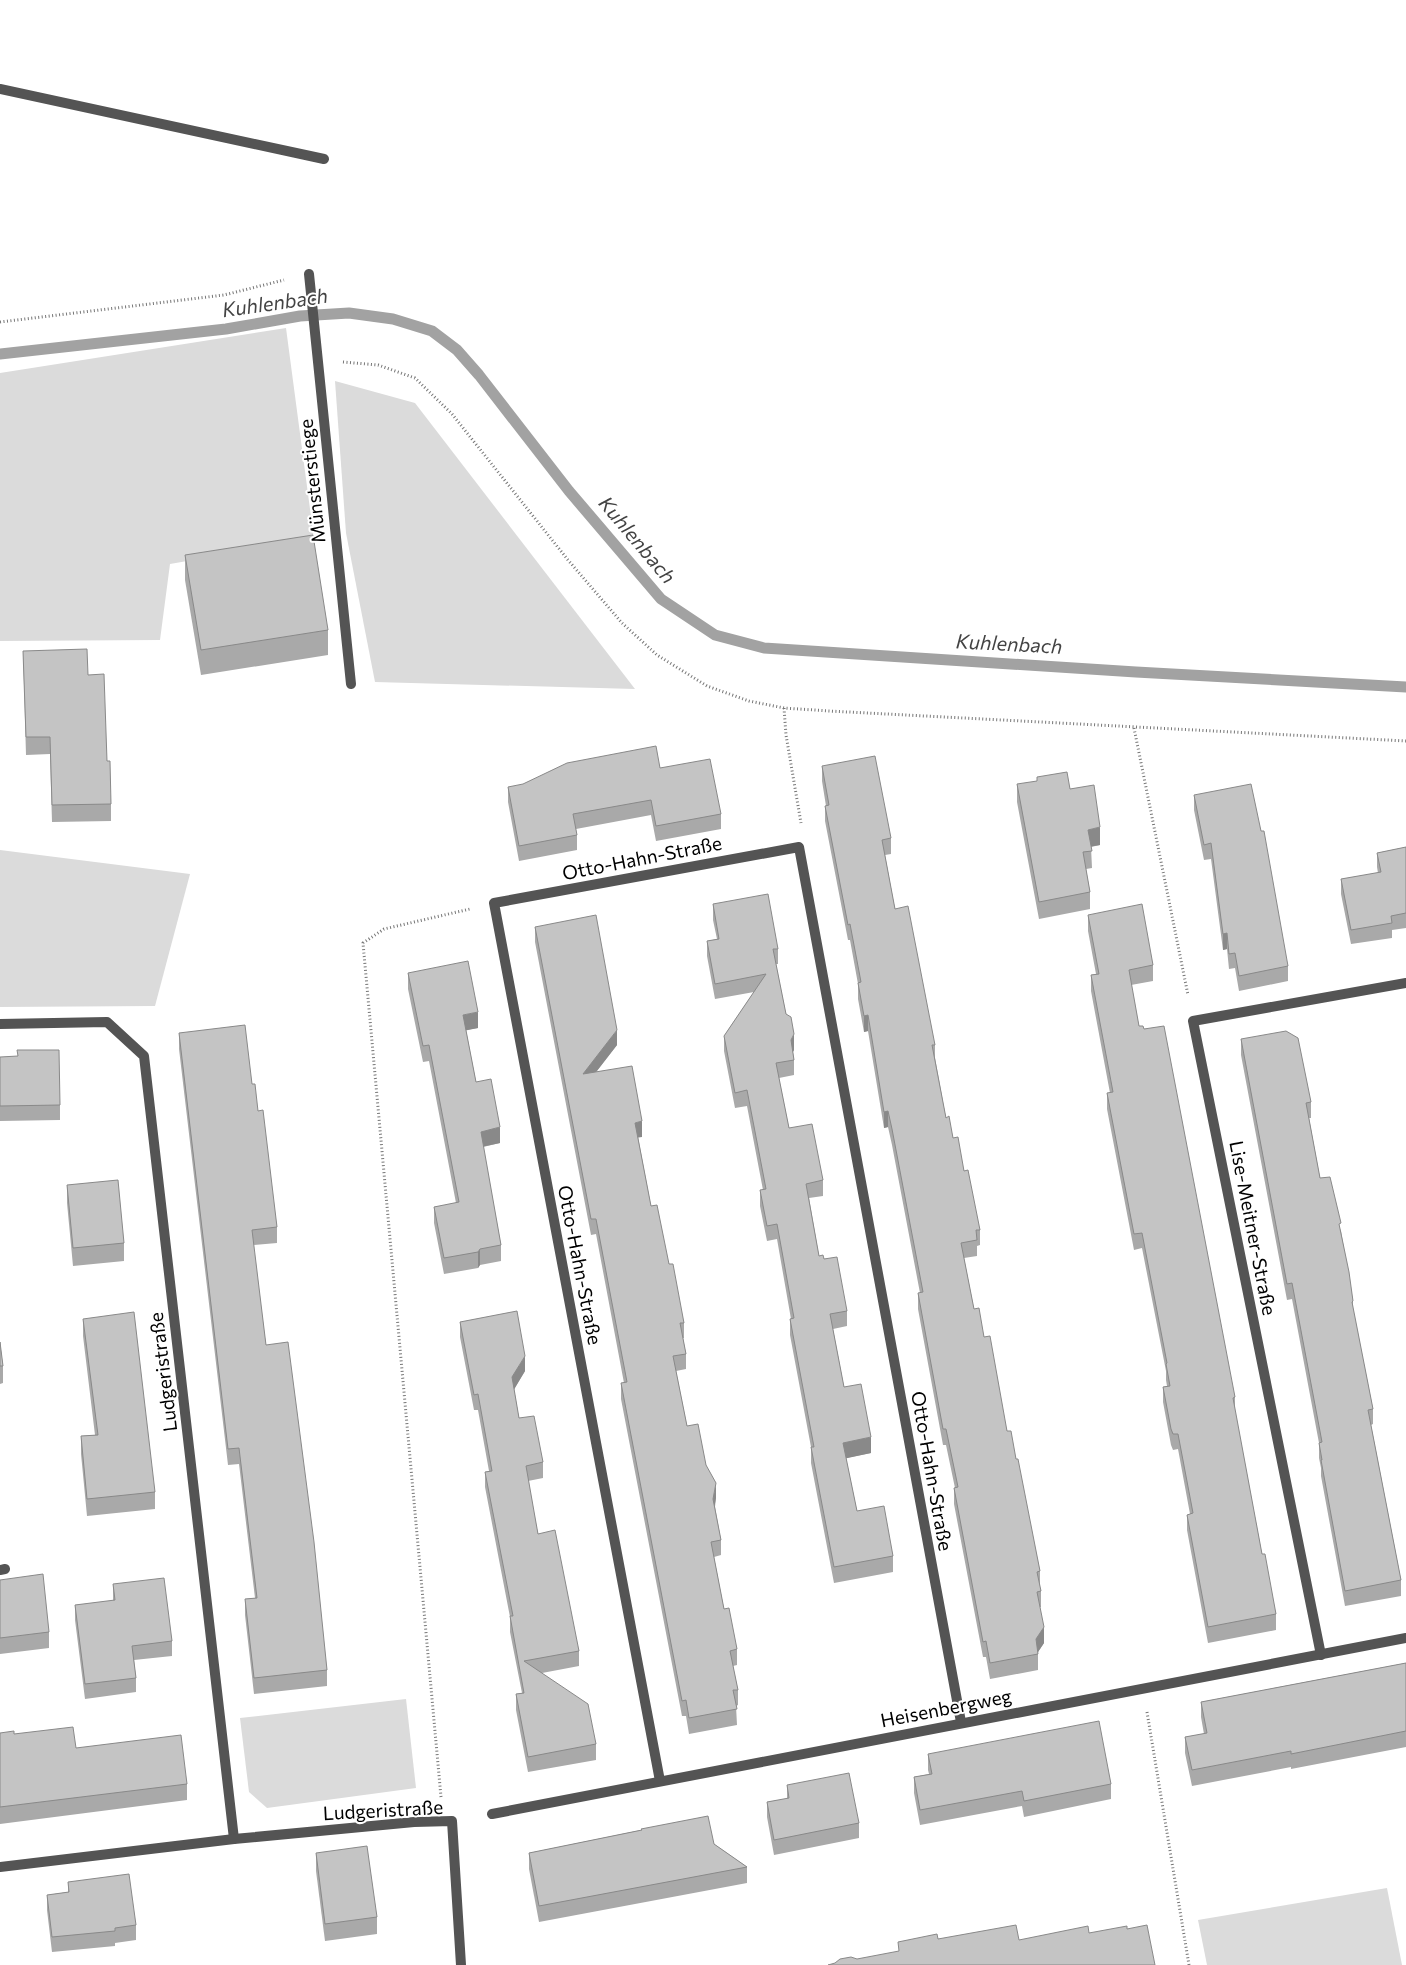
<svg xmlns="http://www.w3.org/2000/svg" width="1406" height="1965" font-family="Commissioner,sans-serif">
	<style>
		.green { fill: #dbdbdb }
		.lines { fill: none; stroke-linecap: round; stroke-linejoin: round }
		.stream { stroke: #a2a2a2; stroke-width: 11 }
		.path { stroke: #767676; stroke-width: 3; stroke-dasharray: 1 2.5; stroke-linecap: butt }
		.service { stroke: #545454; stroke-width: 10 }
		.minor { stroke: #545454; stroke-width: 10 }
		.wall { fill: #a9a9a9 }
		.shaded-wall { fill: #898989 }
		.building { fill: #c4c4c4; stroke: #898989 }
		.labels { text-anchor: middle; stroke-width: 4; stroke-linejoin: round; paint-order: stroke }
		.street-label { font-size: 19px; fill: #000; stroke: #fff }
		.water-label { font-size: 20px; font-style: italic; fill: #434343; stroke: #fff }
	</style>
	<rect width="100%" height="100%" fill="#fff"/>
	<g class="green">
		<polygon points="286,328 314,539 170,564 160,640 0,641 0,373"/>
		<polygon points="335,381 415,403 635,689 375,682 346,533"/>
		<polygon points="0,850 190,874 155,1006 0,1007"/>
		<polygon points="406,1699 416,1788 267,1808 249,1792 240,1718"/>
		<polygon points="1387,1888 1402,1965 1207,1965 1198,1920"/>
	</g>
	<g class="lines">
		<polyline class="stream" points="0,354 226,329 300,316 349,313 393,319 432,331 457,350 479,375 569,491 661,599 715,635 764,648 1136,672 1406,687"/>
		<g class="path">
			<polyline points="0,322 224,295 284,280"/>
			<polyline points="343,362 378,365 415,378 452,414 568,560 622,623 657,655 707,686 749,701 784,708 829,711 1406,741"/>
			<polyline points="784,708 786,735 801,823"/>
			<polyline points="1134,728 1188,995"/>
			<polyline points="1147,1712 1189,1965"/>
			<polyline points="441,1797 363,943 384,929 470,909"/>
		</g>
		<g class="service">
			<polyline points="0,89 324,159"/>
			<polyline points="309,274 351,684"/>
		</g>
		<g class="minor">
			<polyline points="0,1024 107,1022 144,1056 234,1839"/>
			<polyline points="0,1570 5,1569"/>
			<polyline points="1321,1655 1193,1021 1406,983"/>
			<polyline points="660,1781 494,903 799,847 961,1722"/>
			<polyline points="492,1814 1406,1638"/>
			<polyline points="0,1867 234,1839 414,1822 452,1821 461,1965"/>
		</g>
	</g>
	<g class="wall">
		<polygon points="185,555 328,630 328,655 201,675 185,580"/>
		<polygon points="23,651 88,675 107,761 111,804 111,821 52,822 50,754 26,755"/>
		<polygon points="822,766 891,838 891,854 885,855 895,909 935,1045 935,1058 946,1118 964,1171 980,1230 980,1245 977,1246 977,1256 964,1258 974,1309 984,1337 1007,1431 1016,1459 1040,1571 1040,1587 1041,1591 1041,1607 1040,1607 1044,1643 1038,1652 1038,1670 990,1679 986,1657 983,1657 954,1504 954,1488 955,1488 946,1445 943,1445 918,1309 918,1293 920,1293 892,1145 888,1127 884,1128 868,1031 864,1032 858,999 858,984 850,940 848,940 825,821 825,806 826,806 822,781"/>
		<polygon points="660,768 721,814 721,829 656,841 651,815 576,829 577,835 577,850 519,861 508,802 508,787"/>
		<polygon points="1017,784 1070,789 1100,845 1091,847 1092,868 1086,869 1090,892 1090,909 1039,919 1017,802"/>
		<polygon points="1194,795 1288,966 1288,981 1239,991 1235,968 1229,969 1227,949 1223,950 1211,859 1204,860 1194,810"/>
		<polygon points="1406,847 1406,928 1392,930 1392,938 1351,944 1341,894 1341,879 1378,873 1377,867 1377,853"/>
		<polygon points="713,904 778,949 778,964 776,964 786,1014 794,1050 793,1052 794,1060 794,1075 779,1078 789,1128 823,1180 823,1196 809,1198 819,1256 824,1259 847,1311 847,1326 833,1329 844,1387 871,1453 846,1458 857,1511 893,1556 893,1572 834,1583 811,1463 811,1447 790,1335 790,1319 791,1319 777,1239 767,1241 760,1206 760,1190 763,1190 747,1106 735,1108 724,1051 724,1036 754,992 715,999 707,956 707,941 717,939 713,920"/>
		<polygon points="1088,915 1153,965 1153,981 1131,985 1139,1026 1235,1397 1235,1411 1262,1554 1276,1614 1276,1630 1208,1643 1187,1530 1187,1515 1190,1514 1178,1449 1173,1450 1171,1445 1163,1402 1163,1387 1167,1386 1166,1380 1166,1371 1142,1248 1134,1250 1107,1109 1107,1093 1110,1093 1091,991 1091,975 1096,974 1088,931"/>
		<polygon points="535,927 617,1045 596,1072 642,1137 638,1137 651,1206 669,1264 684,1323 684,1338 683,1338 686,1354 686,1369 676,1371 687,1426 706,1465 716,1498 715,1507 721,1540 721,1555 714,1557 724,1609 737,1649 737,1665 733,1666 738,1690 738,1705 736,1706 737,1725 689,1734 686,1716 682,1716 621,1399 621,1383 624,1383 596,1234 591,1235 535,942"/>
		<polygon points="408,973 478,1028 466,1030 476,1082 500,1143 483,1147 501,1245 501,1261 480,1265 478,1268 444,1274 434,1223 434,1207 456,1203 429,1061 423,1062 408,989"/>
		<polygon points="179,1033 258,1111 277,1227 277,1243 253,1245 266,1345 327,1670 327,1686 254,1694 245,1615 245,1599 255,1598 239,1464 228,1465 179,1049"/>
		<polygon points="1241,1039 1311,1102 1311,1118 1309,1118 1320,1178 1341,1231 1353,1301 1353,1309 1373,1409 1373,1424 1371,1425 1401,1580 1401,1596 1345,1606 1321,1476 1321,1468 1319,1458 1319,1443 1292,1299 1287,1300 1241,1055"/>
		<polygon points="0,1057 60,1105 60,1120 0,1121"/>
		<polygon points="67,1185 124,1243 124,1261 73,1266 67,1203"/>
		<polygon points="83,1319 155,1492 155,1509 87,1516 81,1454 81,1436 95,1435 83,1336"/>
		<polygon points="460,1322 525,1371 514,1389 519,1418 543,1462 543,1478 528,1481 538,1534 579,1651 579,1666 542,1673 596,1744 596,1760 528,1772 516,1710 516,1694 522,1693 510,1632 510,1617 485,1487 485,1472 489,1471 478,1410 474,1410 460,1337"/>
		<polygon points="0,1342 3,1366 3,1383 0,1384"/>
		<polygon points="0,1580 49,1632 49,1648 0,1654"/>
		<polygon points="113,1584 172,1641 172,1656 134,1660 136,1678 136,1692 85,1699 75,1620 75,1605 113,1601"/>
		<polygon points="1406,1663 1406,1747 1291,1769 1291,1767 1192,1786 1185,1753 1185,1737 1204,1734 1201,1717 1201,1702"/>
		<polygon points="0,1733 14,1734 76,1748 187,1784 187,1800 0,1824"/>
		<polygon points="928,1754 1111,1784 1111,1799 1024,1817 1022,1806 920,1825 914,1793 914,1777 929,1774 928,1770"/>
		<polygon points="787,1785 859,1823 859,1838 774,1855 767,1817 767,1802 787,1799"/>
		<polygon points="641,1830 714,1844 747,1867 747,1883 539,1922 529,1869 529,1853"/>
		<polygon points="316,1853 377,1917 377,1934 325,1941 316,1871"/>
		<polygon points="68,1882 136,1925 136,1940 115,1943 115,1946 52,1952 47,1910 47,1895 68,1892"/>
	</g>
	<g class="shaded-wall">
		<polygon points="1100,827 1100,845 1088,847 1088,830"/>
		<polygon points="1227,933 1227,949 1223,950 1223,934"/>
		<polygon points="478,1012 478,1028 463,1031 463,1015"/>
		<polygon points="868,1015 868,1031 864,1032 864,1016"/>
		<polygon points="617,1030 617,1045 583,1089 583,1074"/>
		<polygon points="794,1034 794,1050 791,1055 791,1040"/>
		<polygon points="888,1111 888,1127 884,1128 884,1112"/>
		<polygon points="642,1121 642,1137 635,1138 635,1123"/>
		<polygon points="500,1127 500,1143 481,1147 481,1132"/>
		<polygon points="480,1249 480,1265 478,1268 478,1252"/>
		<polygon points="525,1356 525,1371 512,1393 512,1377"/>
		<polygon points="871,1437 871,1453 843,1459 843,1443"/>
		<polygon points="716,1483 716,1498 713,1514 713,1499"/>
		<polygon points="1044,1627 1044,1643 1036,1655 1036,1639"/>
	</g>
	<g class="building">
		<polygon points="313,535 328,630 201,650 185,555"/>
		<polygon points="87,649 88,675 104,674 107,761 110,761 111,804 52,805 50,737 26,737 23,651"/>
		<polygon points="656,746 660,768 710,759 721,814 656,826 651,800 573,814 577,835 519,846 508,787 523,784 567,763"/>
		<polygon points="875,756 891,838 882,840 895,909 908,906 935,1045 932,1045 946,1118 949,1116 953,1138 958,1137 964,1171 968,1170 980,1230 976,1230 977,1240 961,1243 974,1309 979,1308 984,1337 990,1336 1007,1431 1011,1431 1016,1459 1018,1459 1040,1571 1037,1572 1041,1591 1037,1592 1044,1627 1036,1639 1038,1654 990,1663 986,1641 983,1642 954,1488 958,1487 946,1429 943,1429 918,1293 923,1292 892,1129 888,1111 884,1112 868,1015 864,1016 858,983 861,982 850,924 848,925 825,806 829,805 822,766"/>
		<polygon points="1067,772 1070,789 1094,785 1100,827 1088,830 1092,851 1083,852 1090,892 1039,902 1017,784 1037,781 1037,777"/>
		<polygon points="1251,784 1261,831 1264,831 1288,966 1239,976 1235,953 1229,954 1227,933 1223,934 1211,843 1204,845 1194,795"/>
		<polygon points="1406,847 1406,913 1391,916 1392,923 1351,930 1341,879 1381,872 1377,853"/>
		<polygon points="768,894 778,949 773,949 786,1014 791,1017 794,1034 791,1040 794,1060 776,1063 789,1128 812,1124 823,1180 806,1184 819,1256 823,1255 824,1259 837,1257 847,1311 830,1314 844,1387 861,1384 871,1437 843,1443 857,1511 884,1506 893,1556 834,1567 811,1447 814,1447 790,1319 794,1318 777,1224 767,1226 760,1190 766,1189 747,1090 735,1093 724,1036 766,974 715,984 707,941 719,939 713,904"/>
		<polygon points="1142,904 1153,965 1129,970 1139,1026 1143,1026 1144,1029 1164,1026 1235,1397 1233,1398 1262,1554 1265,1554 1276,1614 1208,1627 1187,1515 1193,1513 1178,1434 1173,1434 1171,1429 1163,1387 1170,1386 1166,1364 1167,1363 1142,1233 1134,1234 1107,1093 1113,1092 1091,975 1099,974 1088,915"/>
		<polygon points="596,915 617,1030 583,1074 632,1066 642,1121 635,1123 651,1206 657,1205 669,1264 673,1264 684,1323 680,1323 686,1354 673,1356 687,1426 698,1424 706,1465 716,1483 713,1499 721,1540 711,1542 724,1609 729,1608 737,1649 730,1651 738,1690 733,1690 737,1709 689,1718 686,1700 682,1701 621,1383 627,1382 596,1219 591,1219 535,927"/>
		<polygon points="468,961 478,1012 463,1015 476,1082 491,1079 500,1127 481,1132 501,1245 480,1249 478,1252 444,1258 434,1207 459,1202 429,1045 423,1046 408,973"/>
		<polygon points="245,1025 252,1084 255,1084 258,1111 263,1110 277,1227 252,1230 266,1345 288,1342 314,1542 327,1670 254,1678 245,1599 257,1598 239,1448 228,1449 179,1033"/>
		<polygon points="1286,1031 1298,1038 1311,1102 1306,1103 1320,1178 1330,1177 1341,1223 1339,1224 1349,1272 1353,1301 1352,1302 1373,1409 1368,1410 1401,1580 1345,1591 1321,1460 1322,1460 1319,1443 1322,1442 1292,1283 1287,1284 1241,1039"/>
		<polygon points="17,1050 59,1050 60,1105 0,1106 0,1057 18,1056"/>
		<polygon points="118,1180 124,1243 73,1248 67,1185"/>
		<polygon points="517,1311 525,1356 512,1377 519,1418 534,1416 543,1462 526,1466 538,1534 555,1530 579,1651 524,1661 588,1704 596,1744 528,1757 516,1694 524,1693 510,1616 513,1616 485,1472 492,1471 478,1394 474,1395 460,1322"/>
		<polygon points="134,1312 155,1492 87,1499 81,1436 98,1435 83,1319"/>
		<polygon points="0,1342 3,1366 0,1366"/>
		<polygon points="43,1574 49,1632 0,1638 0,1580"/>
		<polygon points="164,1578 172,1641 132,1646 136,1678 85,1684 75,1605 115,1600 113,1584"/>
		<polygon points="1406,1663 1406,1731 1291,1754 1291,1751 1192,1770 1185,1737 1207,1733 1201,1702"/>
		<polygon points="1099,1721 1111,1784 1024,1801 1022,1791 920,1810 914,1777 932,1774 928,1754"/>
		<polygon points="73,1727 76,1748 181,1735 187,1784 0,1807 0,1733 14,1731 14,1734"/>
		<polygon points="849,1773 859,1823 774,1840 767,1802 789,1798 787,1785"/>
		<polygon points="708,1816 714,1844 747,1867 539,1906 529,1853 642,1830 641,1829"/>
		<polygon points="367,1846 377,1917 325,1924 316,1853"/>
		<polygon points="129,1874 136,1925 115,1928 115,1931 52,1937 47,1895 69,1892 68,1882"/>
		<polygon points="1016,1925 1019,1940 1088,1926 1089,1933 1127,1926 1127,1929 1147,1925 1155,1965 828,1965 835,1963 840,1959 851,1957 857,1959 899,1951 898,1942 937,1934 938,1939"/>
	</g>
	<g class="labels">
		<g class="street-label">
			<text transform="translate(312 481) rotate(-96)" y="7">Münsterstiege</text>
			<text transform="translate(642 858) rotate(-11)" y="7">Otto-Hahn-Straße</text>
			<text transform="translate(1253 1228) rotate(79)" y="7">Lise-Meitner-Straße</text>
			<text transform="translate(580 1265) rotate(79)" y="7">Otto-Hahn-Straße</text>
			<text transform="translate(163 1372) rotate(-97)" y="7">Ludgeristraße</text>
			<text transform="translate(932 1471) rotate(80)" y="7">Otto-Hahn-Straße</text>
			<text transform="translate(946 1708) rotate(-11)" y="7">Heisenbergweg</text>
			<text transform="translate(383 1810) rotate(-3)" y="7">Ludgeristraße</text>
		</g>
		<g class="water-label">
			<text transform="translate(275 303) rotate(-8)" y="7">Kuhlenbach</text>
			<text transform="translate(637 540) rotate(50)" y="7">Kuhlenbach</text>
			<text transform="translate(1009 644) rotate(3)" y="7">Kuhlenbach</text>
		</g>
	</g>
</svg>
